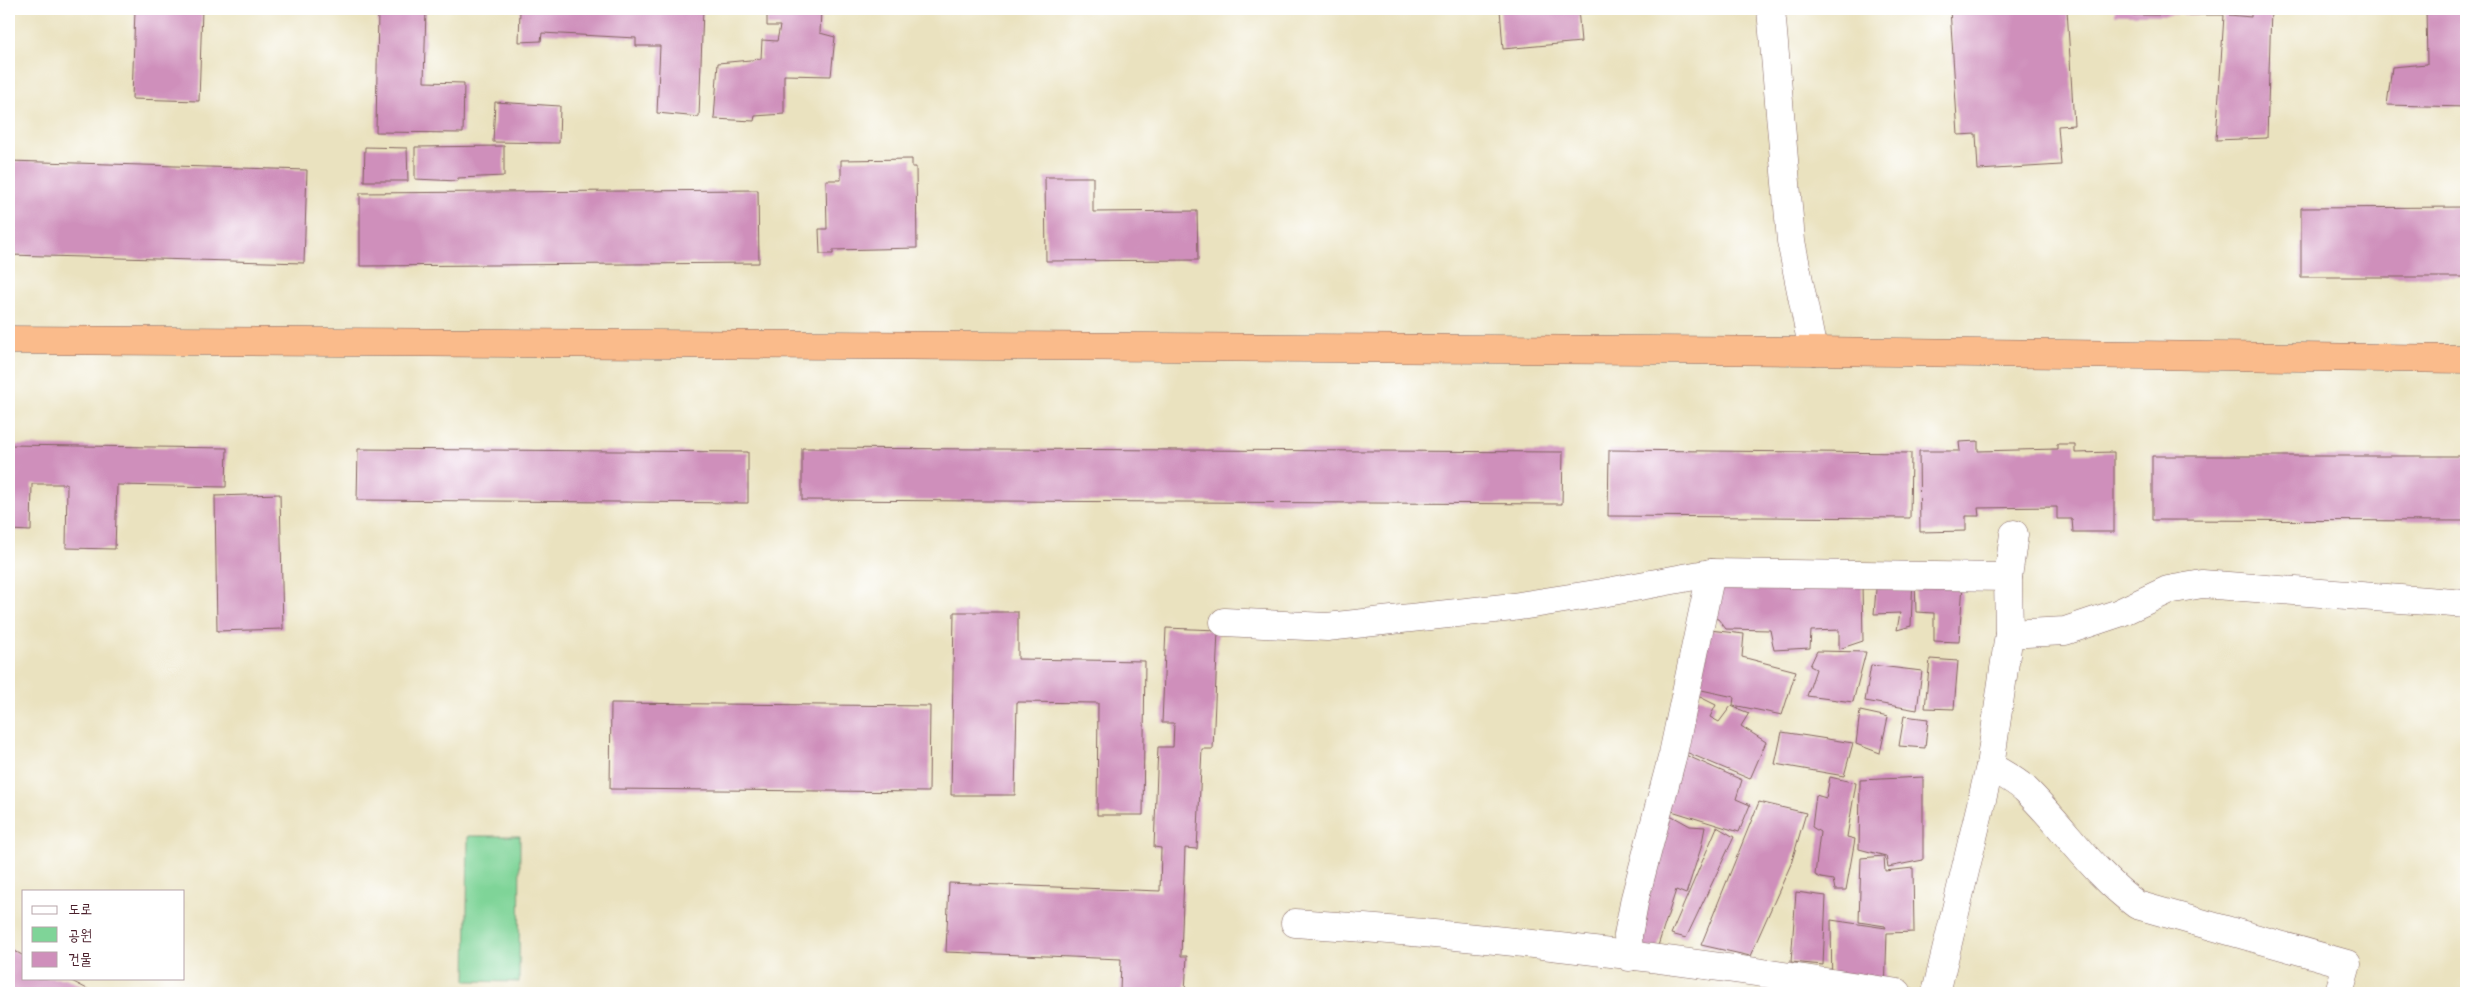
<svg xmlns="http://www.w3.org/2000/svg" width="2475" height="1002" font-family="'Architects Daughter','Poor Story',sans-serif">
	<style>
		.green { fill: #7fd498; stroke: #647a62 }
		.building { fill: #cf8fbb }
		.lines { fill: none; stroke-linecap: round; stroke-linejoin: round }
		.minor-casing { stroke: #82635f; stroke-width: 29 }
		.highway-casing { stroke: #82635f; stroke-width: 29 }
		.minor { stroke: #fff; stroke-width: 28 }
		.highway { stroke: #fabb8b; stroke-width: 28 }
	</style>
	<rect width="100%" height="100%" fill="#fff"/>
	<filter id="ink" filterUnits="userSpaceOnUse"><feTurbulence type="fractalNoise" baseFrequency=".02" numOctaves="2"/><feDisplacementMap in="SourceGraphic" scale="10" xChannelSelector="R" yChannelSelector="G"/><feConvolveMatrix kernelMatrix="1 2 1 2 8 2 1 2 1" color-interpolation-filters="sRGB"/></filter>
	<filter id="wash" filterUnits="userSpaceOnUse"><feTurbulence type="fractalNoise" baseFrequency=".0096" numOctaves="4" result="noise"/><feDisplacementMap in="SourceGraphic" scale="20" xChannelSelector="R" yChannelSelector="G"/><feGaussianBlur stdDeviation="1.12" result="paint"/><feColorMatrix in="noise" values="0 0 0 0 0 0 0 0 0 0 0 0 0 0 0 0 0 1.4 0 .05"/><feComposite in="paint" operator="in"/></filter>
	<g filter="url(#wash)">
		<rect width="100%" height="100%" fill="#eae2bf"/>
		<polygon class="green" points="468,836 520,836 519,982 466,981"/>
		<g id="blocks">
			<g class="building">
				<polygon points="135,9 202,9 199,101 132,99"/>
				<polygon points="378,9 426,9 424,82 464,83 463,133 376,132"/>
				<polygon points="520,9 703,9 699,117 657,113 660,46 636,46 636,38 542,33 541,41 519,42"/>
				<polygon points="767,9 821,9 820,33 835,37 831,76 784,75 784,114 755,116 754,121 714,119 718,63 761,59 762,40 777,41 780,26 767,26"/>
				<polygon points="1500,9 1578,9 1581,42 1503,49"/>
				<polygon points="1950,9 2067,9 2074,125 2058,126 2061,165 1978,170 1976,134 1958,135"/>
				<polygon points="2115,9 2229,9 2229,15 2251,17 2251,9 2271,9 2267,138 2216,140 2224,15 2115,15"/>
				<polygon points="2426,9 2466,9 2466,107 2387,105 2392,67 2427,64"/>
				<polygon points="495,102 560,106 559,143 493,142"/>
				<polygon points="504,146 504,176 458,178 458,181 415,179 415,147"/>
				<polygon points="365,147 407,148 408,181 364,181"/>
				<polygon points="912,159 912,167 916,167 917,248 833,250 833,254 820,254 819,229 827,229 826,180 841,180 841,160"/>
				<polygon points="9,161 307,170 304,263 9,255"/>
				<polygon points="1045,177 1093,177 1093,212 1197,211 1198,260 1046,261"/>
				<polygon points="758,190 759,263 360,266 360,193"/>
				<polygon points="2466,207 2466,277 2301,277 2301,208"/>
				<polygon points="1978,441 1978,451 2057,449 2057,444 2075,444 2075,453 2114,452 2114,532 2073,532 2072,519 2057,519 2057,507 1978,508 1979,516 1966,516 1966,531 1920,532 1919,451 1960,451 1959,442"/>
				<polygon points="9,445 227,448 226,487 117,485 115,549 66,548 67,484 32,484 31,531 9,530"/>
				<polygon points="802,448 1563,452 1562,504 802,500"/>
				<polygon points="358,449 748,452 748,503 357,500"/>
				<polygon points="1609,450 1911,453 1910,518 1608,516"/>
				<polygon points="2152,456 2466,456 2466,521 2152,520"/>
				<polygon points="280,494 283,629 217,631 215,496"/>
				<polygon points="1913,576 1911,626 1897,630 1900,613 1874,614 1877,577"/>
				<polygon points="1915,580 1963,584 1959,642 1934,641 1934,613 1916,612"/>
				<polygon points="1715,584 1862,584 1863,641 1839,649 1839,630 1811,631 1810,648 1774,650 1770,630 1726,629 1718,619 1712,618"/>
				<polygon points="954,612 1018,612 1018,659 1145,661 1143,815 1097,815 1098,703 1017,702 1015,795 951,795"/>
				<polygon points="1166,628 1218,630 1213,749 1202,749 1197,849 1185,848 1181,956 1187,956 1185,992 1148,990 1148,993 1120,993 1121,959 946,952 949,883 1160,891 1161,848 1154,847 1158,747 1173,747 1174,723 1162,723"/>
				<polygon points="1701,629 1744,634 1742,657 1796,671 1782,715 1733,705 1734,697 1697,689"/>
				<polygon points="1817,651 1866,652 1853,702 1807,696 1816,669 1810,666"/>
				<polygon points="1930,659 1958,661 1954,709 1925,708"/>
				<polygon points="1871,665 1922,671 1917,710 1865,701"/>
				<polygon points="1694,694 1716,705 1710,717 1719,722 1731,706 1749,713 1741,726 1766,742 1750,779 1681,750"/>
				<polygon points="611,703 930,706 929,792 610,789"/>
				<polygon points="1860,711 1888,717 1880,753 1856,744"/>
				<polygon points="1904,716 1928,719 1925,748 1899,746"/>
				<polygon points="1782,732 1853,743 1844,776 1775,764"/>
				<polygon points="1681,753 1742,780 1736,799 1750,805 1739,832 1662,808"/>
				<polygon points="1830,777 1856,783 1847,837 1855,839 1846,890 1835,890 1833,880 1821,878 1815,875 1820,832 1812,827 1816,795 1826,798"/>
				<polygon points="1923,777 1923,860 1888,867 1886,856 1859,849 1860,780"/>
				<polygon points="1759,802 1806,813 1791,864 1750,956 1701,945"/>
				<polygon points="1663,811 1690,826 1705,827 1701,848 1686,894 1676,890 1656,952 1630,948"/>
				<polygon points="1717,827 1734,837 1686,938 1671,934"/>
				<polygon points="1884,856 1885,871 1913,868 1914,932 1887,933 1885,993 1832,993 1831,920 1886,928 1885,926 1859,922 1861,858"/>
				<polygon points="1796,892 1826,896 1823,965 1791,962"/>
				<polygon points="9,948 24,956 24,978 66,978 95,993 9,993"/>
			</g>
		</g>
	</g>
	<g filter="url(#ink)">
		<use href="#blocks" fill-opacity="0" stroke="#82635f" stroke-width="1"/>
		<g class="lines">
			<g class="minor-casing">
				<g id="minor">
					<polyline points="1771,9 1791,241 1813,351"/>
					<polyline points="1224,622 1327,627 1513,607 1602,593 1711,573 2008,577"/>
					<polyline points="2009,634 2065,631 2119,613 2168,590 2202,584 2466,604"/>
					<path d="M1990,766c11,7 25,14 35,23 39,38 68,84 112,116l210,59 -8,29"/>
					<path d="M1295,923c202,13 403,39 603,70"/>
					<polyline points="1629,957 1628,935 1635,898 1673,754 1711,573"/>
					<polyline points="1936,993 1990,766 2009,634 2008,577 2014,534"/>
				</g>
			</g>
			<g class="highway-casing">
				<polyline id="highway" points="9,340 1813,351 2466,359"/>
			</g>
			<use href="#minor" class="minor"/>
			<use href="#highway" class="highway"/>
		</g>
	</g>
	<rect width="2475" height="1002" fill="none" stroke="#fff" stroke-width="30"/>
	<rect x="22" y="890" width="162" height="90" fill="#ffffff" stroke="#b7a5aa"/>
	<rect x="32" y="906" width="25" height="8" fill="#ffffff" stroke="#b7a5aa"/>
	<text x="68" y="914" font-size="15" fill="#4a1f2b">도로</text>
	<rect x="32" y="927" width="25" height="15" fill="#7fd498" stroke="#b7a5aa"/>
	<text x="68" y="940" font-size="15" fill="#4a1f2b">공원</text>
	<rect x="32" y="952" width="25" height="15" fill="#cf8fbb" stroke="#b7a5aa"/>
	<text x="68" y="964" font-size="15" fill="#4a1f2b">건물</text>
</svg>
